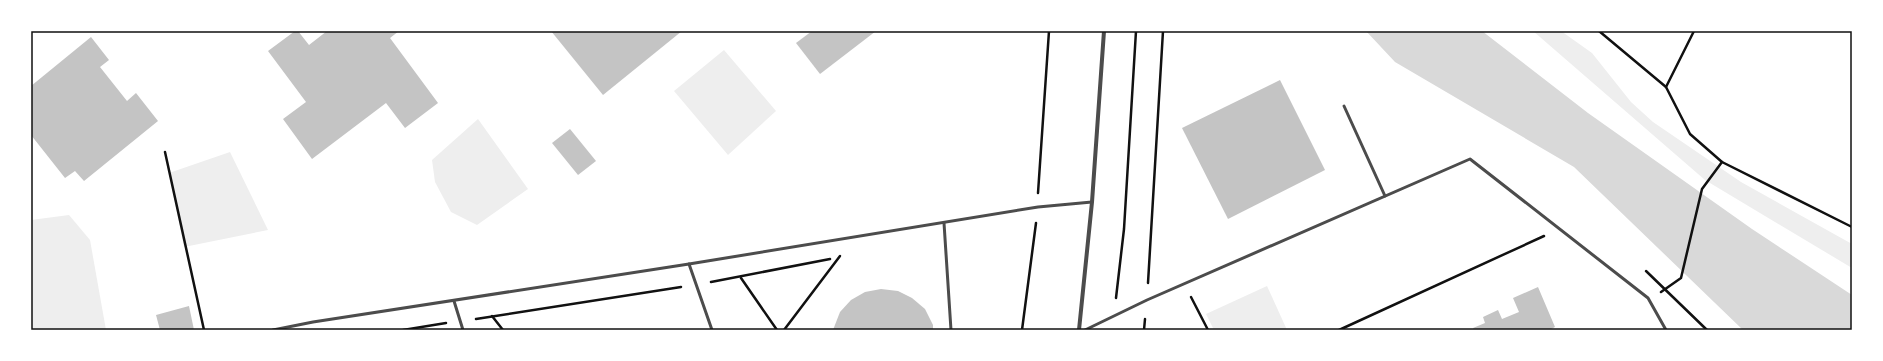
<svg xmlns="http://www.w3.org/2000/svg" width="1883" height="361" font-family="'DejaVu Sans',sans-serif">
	<style>
		.green { fill: #eee }
		.water { fill: #d9d9d9 }
		.building { fill: #c4c4c4 }
		.lines { fill: none; stroke-linecap: round; stroke-linejoin: round }
		.path { stroke: #111; stroke-width: 2.5 }
		.service { stroke: #4c4c4c; stroke-width: 3 }
		.minor { stroke: #4c4c4c; stroke-width: 4 }
		.neatline { fill: none; stroke: #111; stroke-width: 1.5 }
	</style>
	<rect width="100%" height="100%" fill="#fff"/>
	<g class="green">
		<polygon points="1533,31 1561,31 1592,53 1631,102 1653,122 1741,182 1852,244 1852,268 1705,180"/>
		<polygon points="724,50 776,111 728,155 674,91"/>
		<polygon points="478,119 528,189 477,225 451,212 435,182 432,160"/>
		<polygon points="230,152 268,230 184,247 169,173"/>
		<polygon points="69,215 90,240 106,330 31,330 31,220"/>
		<polygon points="1267,286 1287,330 1214,330 1206,314"/>
	</g>
	<polygon class="water" points="1366,31 1482,31 1588,113 1752,229 1852,295 1852,330 1743,330 1574,167 1395,62"/>
	<g class="building">
		<polygon points="295,31 298,31 309,45 327,31 399,31 390,38 438,103 405,128 386,103 312,159 283,119 306,102 268,51"/>
		<polygon points="551,31 682,31 603,95"/>
		<polygon points="812,31 876,31 820,74 796,43"/>
		<polygon points="91,37 109,60 100,67 127,101 136,93 158,121 84,181 75,171 65,178 31,135 31,86"/>
		<polygon points="1280,80 1325,170 1228,219 1182,128"/>
		<polygon points="570,129 596,161 578,175 552,143"/>
		<polygon points="1538,287 1555,327 1549,330 1474,330 1473,328 1485,323 1483,317 1498,310 1502,319 1519,312 1513,298"/>
		<polygon points="881,289 898,291 912,298 925,309 933,325 933,330 833,330 840,312 851,300 865,292"/>
		<polygon points="189,306 194,330 160,330 156,315"/>
	</g>
	<g class="lines">
		<g class="path">
			<polyline points="1599,31 1666,87"/>
			<polyline points="1694,31 1666,87 1690,134 1722,162 1852,227"/>
			<polyline points="165,152 204,330"/>
			<polyline points="1038,193 1049,31"/>
			<polyline points="1646,271 1707,330"/>
			<polyline points="741,278 777,330"/>
			<polyline points="711,282 830,259"/>
			<polyline points="1148,283 1163,31"/>
			<polyline points="1661,292 1681,278 1702,189 1722,162"/>
			<polyline points="1191,297 1208,330"/>
			<polyline points="1116,298 1124,229 1136,31"/>
			<polyline points="492,316 503,330"/>
			<polyline points="476,319 681,287"/>
			<polyline points="403,330 446,323"/>
			<polyline points="784,330 840,256"/>
			<polyline points="1022,330 1036,223"/>
			<polyline points="1144,330 1145,319"/>
			<polyline points="1339,330 1544,236"/>
		</g>
		<g class="service">
			<polyline points="1344,106 1385,196"/>
			<polyline points="944,223 951,330"/>
			<polyline points="689,264 712,330"/>
			<polyline points="454,301 463,330"/>
			<polyline points="273,330 313,322 689,264 1038,207 1092,202"/>
			<polyline points="1085,330 1147,300 1470,159 1648,298 1666,330"/>
		</g>
		<polyline class="minor" points="1079,330 1092,202 1104,31"/>
	</g>
	<rect width="1883" height="361" fill="none" stroke="#ffffff" stroke-width="64"/>
	<rect x="32" y="32" width="1819" height="297" class="neatline"/>
</svg>
